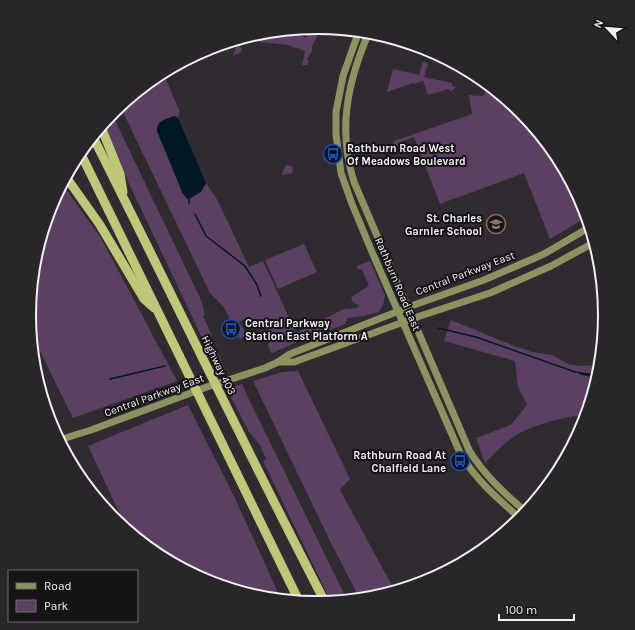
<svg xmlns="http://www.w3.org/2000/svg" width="635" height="630" font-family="Karla,sans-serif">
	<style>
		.green { fill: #5b4062 }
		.water { fill: #001924 }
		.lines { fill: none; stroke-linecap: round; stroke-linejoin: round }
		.stream { stroke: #001924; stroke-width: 1.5 }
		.secondary { stroke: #8c9360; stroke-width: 7 }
		.highway { stroke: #bec878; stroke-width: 9 }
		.labels { text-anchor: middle; stroke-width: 4; stroke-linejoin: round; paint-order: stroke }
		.poi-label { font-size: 11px; font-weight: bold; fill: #f2f0f3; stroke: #161417; text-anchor: start }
		.street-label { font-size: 11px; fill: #f2f0f3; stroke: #161417 }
		.rim { fill: none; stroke: #f2f0f3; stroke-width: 2 }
	</style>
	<rect width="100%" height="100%" fill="#2f2b30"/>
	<g class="green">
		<polygon points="315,27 320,31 311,48 313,49 307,60 309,61 307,65 302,65 305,51 288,45 260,42 260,41 252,39 252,38 247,37 262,32 287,30 289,31 288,33 296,37 297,34 306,38 312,28"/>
		<polygon points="242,38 240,48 242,48 241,52 233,56 238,40"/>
		<polygon points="423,62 428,63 424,77 452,83 452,86 456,87 451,92 449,89 428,95 423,81 414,84 413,83 387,92 393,69 419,75"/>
		<path d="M163,73l17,39 -2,6 -4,-2 8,76 4,5 19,-11 1,-3 11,16 32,68 14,-6 33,72 48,-24 13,-1 2,-3 -6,-2 -2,-6 18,-11 -7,-16 -5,-1v-3l13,-5 15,34 -2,10 -4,7 -16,4 -16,2 -1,6 -47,17 -26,12h-2l-3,-8c6,-11 -5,-33 -21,-24l-2,-2 -6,3 4,6 2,8 -5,3 -17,-33 -13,-13 -90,-187 38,-31z"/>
		<polygon points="490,85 521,112 557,155 584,205 587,217 550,239 524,173 440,204 414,137 401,142 400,146 393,144 394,141 472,114 469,95 483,96"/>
		<polygon points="112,114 201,300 205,315 203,316 212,336 210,337 225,369 224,374 220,376 118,160 103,124"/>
		<polygon points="286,165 292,166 293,170 292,173 283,175 282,173"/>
		<polygon points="62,184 101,238 177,381 73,418 31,333 30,315 35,259 52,205"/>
		<polygon points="304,244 317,272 278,289 265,260"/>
		<path d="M451,320l63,26 18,6 20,3 16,9 12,2 21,-1 -1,6 -13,44c-21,1 -55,10 -72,21 -11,7 -21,18 -30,27l-9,-25 35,-13 16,-20 -9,-18 -3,-26 -71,-20z"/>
		<polygon points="298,371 350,479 340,490 395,591 373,598 360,599 332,545 253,381 282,372"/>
		<polygon points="242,384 247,395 347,600 331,602 263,461 266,459 260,445 249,432 227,389"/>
		<polygon points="188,405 234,496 281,599 261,597 207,581 157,554 128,531 88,446"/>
	</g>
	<g class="water">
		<path d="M174,116l4,2 28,65 -5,9 -12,7h-2l-5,-7 -25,-61c0,-11 8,-11 17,-15z"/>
		<path d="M574,371l12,2h13v3c-10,1 -17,0 -25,-5z"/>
	</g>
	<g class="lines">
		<g class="stream">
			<polyline points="189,203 189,198"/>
			<polyline points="195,214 206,236 245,266 257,285 261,296"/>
			<polyline points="438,328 476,337 575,372"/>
			<polyline points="110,379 165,366"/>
		</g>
		<g class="secondary">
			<path d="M359,31l-16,45 -7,36v22l5,39 11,31 20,48 89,203c16,26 37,44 60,64"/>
			<path d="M369,32c-21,49 -32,97 -15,150l115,268c15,25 35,43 57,62"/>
			<polyline points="278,362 294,362 420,316 490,293 551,266 595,242"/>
			<polyline points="59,440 91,430 207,387 265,368 278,362 290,354 414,305 484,280 544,254 590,227"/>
		</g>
		<g class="highway">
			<polyline points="101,127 120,174 123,192"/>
			<path d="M93,137c78,155 152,311 232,465"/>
			<polyline points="80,152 299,601"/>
			<polyline points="66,177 100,225 144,299 154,308"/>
		</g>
	</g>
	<defs>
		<g id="bus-ring" transform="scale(1)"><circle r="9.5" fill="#161417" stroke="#1a4fb4" stroke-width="1.5"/><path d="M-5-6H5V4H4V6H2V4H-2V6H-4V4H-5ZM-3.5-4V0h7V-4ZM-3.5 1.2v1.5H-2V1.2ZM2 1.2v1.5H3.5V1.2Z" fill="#1a4fb4"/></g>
		<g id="school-ring" transform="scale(1)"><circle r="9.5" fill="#161417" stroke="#8d6e63" stroke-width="1.5"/><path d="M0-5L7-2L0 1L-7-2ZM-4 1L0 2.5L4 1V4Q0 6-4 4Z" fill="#8d6e63"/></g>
	</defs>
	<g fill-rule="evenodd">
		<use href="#bus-ring" x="333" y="154"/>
		<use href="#school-ring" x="496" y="224"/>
		<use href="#bus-ring" x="231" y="329"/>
		<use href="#bus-ring" x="460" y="461"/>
	</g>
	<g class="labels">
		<g class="poi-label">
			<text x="347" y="152">Rathburn Road West<tspan x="347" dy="13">Of Meadows Boulevard</tspan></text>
			<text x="482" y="222" text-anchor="end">St. Charles<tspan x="482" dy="13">Garnier School</tspan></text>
			<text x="245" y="327">Central Parkway<tspan x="245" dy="13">Station East Platform A</tspan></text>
			<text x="446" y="459" text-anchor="end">Rathburn Road At<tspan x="446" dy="13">Chalfield Lane</tspan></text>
		</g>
		<g class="street-label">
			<text transform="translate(465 273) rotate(-21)" y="4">Central Parkway East</text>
			<text transform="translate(398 284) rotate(67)" y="4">Rathburn Road East</text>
			<text transform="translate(219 365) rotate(64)" y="4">Highway 403</text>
			<text transform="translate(154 395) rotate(-20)" y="4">Central Parkway East</text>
		</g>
	</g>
	<path d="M0 0H635V630H0ZM36 315a281 281 0 1 1 562 0a281 281 0 1 1-562 0Z" fill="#282629" fill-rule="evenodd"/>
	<path class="rim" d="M36 315a281 281 0 1 1 562 0a281 281 0 1 1-562 0Z"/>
	<rect x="8" y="570" width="130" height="52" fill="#161417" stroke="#6e6c6f"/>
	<rect x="16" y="583" width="20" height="6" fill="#8c9360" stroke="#6e6c6f"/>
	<text x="44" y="590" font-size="12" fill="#f2f0f3">Road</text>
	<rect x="16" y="600" width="20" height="12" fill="#5b4062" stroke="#6e6c6f"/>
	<text x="44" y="610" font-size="12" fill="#f2f0f3">Park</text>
	<g transform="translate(607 28) rotate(296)" stroke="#161417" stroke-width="3" paint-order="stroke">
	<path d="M0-3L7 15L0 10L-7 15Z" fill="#f2f0f3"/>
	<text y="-6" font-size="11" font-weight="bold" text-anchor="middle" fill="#f2f0f3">N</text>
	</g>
	<path d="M499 614v6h75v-6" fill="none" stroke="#f2f0f3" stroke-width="2"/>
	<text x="505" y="614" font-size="12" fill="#f2f0f3" stroke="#161417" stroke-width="3" paint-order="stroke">100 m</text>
</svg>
